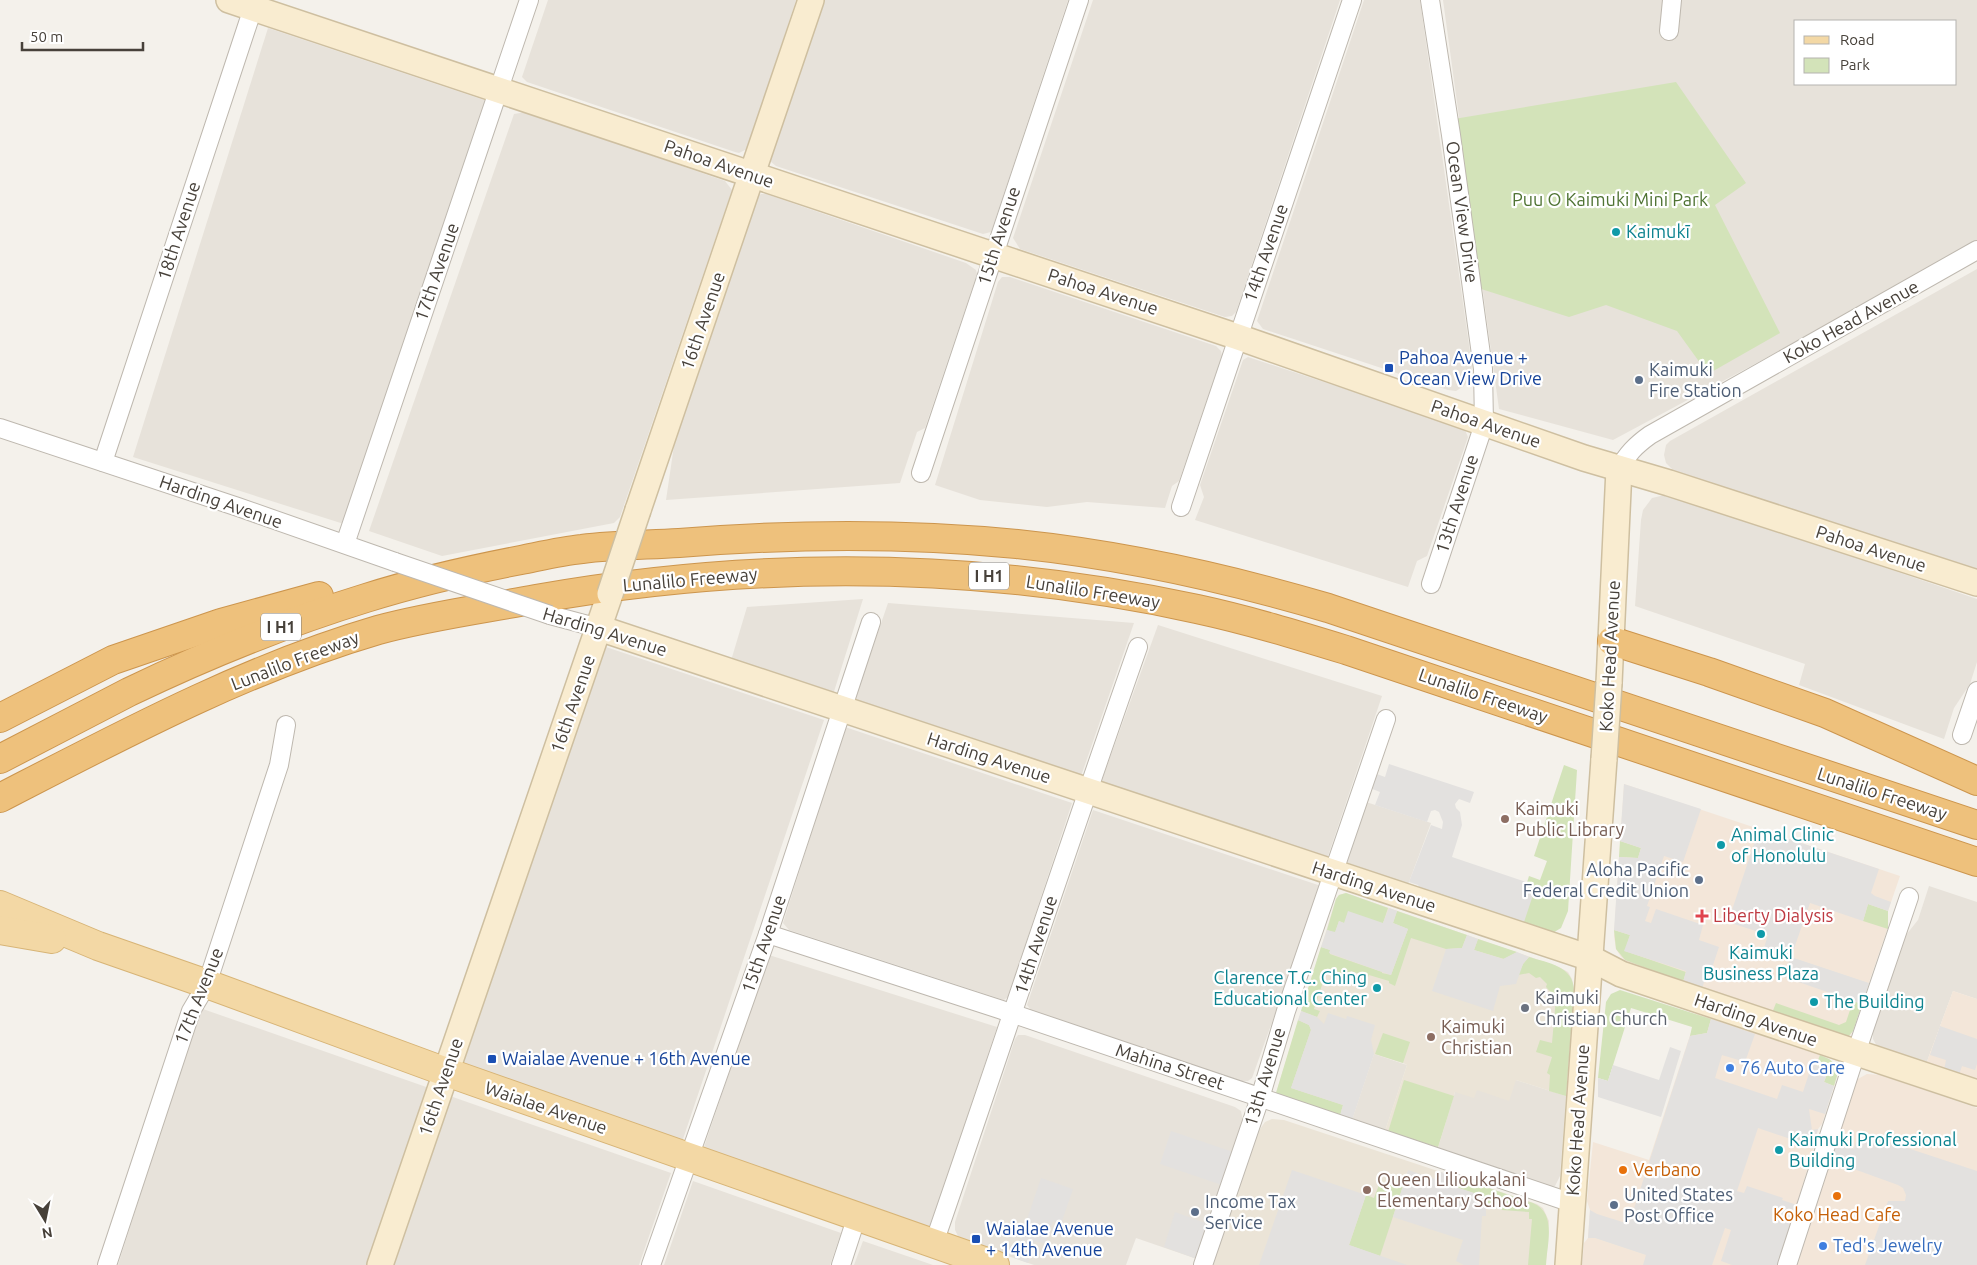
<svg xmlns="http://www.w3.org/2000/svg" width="1977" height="1265" font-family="Ubuntu,sans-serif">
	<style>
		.residential { fill: #e7e2da; fill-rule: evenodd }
		.commercial { fill: #f3e6d9 }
		.education { fill: #ebe4d7 }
		.green { fill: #d3e3b9 }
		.parking { fill: #e3e1df }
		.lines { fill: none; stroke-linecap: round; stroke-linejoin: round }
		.street-casing { stroke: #beb8af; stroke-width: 20 }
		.secondary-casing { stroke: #cebfa0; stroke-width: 28 }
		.primary-casing { stroke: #d7b476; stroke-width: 30 }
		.highway-casing { stroke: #cc954d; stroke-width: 30 }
		.street { stroke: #fff; stroke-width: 18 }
		.secondary { stroke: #f9ecd0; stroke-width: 25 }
		.primary { stroke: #f3d8a5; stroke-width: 28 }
		.highway { stroke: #eec17c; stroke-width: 28 }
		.street-bridge-casing { stroke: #beb8af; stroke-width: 20; stroke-linecap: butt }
		.secondary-bridge-casing { stroke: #cebfa0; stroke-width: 28; stroke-linecap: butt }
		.street-bridge { stroke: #fff; stroke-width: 18 }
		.secondary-bridge { stroke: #f9ecd0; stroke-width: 25 }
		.culture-dot { fill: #0f9aa8; stroke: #fff; stroke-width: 2 }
		.transit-dot { fill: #1a4fb4; stroke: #fff; stroke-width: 2 }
		.service-dot { fill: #5c6f8a; stroke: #fff; stroke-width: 2 }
		.education-dot { fill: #8d6e63; stroke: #fff; stroke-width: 2 }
		.health-dot { fill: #e0444e; stroke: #fff; stroke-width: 2 }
		.worship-dot { fill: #6b7280; stroke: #fff; stroke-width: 2 }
		.shop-dot { fill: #3f7fe0; stroke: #fff; stroke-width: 2 }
		.food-dot { fill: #e8710a; stroke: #fff; stroke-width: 2 }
		.labels { text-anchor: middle; stroke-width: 4.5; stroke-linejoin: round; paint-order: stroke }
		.shield { fill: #fff; stroke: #7e7a75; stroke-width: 1 }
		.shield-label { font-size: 16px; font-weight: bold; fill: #47413a }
		.street-label { font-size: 18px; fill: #47413a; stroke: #fff }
		.park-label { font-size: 18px; fill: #4f7333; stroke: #fff }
		.culture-label { font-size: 18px; fill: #0d838f; stroke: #fff; text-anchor: start }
		.transit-label { font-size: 18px; fill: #164399; stroke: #fff; text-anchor: start }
		.service-label { font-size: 18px; fill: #4e5e75; stroke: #fff; text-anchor: start }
		.education-label { font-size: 18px; fill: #785e54; stroke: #fff; text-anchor: start }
		.health-label { font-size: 18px; fill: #be3a42; stroke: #fff; text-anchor: start }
		.worship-label { font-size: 18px; fill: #5b616d; stroke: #fff; text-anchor: start }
		.shop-label { font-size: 18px; fill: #366cbe; stroke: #fff; text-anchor: start }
		.food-label { font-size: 18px; fill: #c56008; stroke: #fff; text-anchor: start }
	</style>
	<rect width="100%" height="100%" fill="#f4f1eb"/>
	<g class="residential">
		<polygon points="548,0 796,0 747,149 739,153 735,152 527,82 522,77"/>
		<polygon points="822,0 1068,0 991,232 983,234 776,166 770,161"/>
		<polygon points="1093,0 1340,0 1236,312 1232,316 1225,317 1020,249 1013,238"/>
		<polygon points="1364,0 1420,0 1472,366 1469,379 1464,386 1456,391 1448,390 1263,329 1257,321"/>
		<path d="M1443,0h534v245l-364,195 -114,-31zM1796,21h160v63h-160z"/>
		<polygon points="268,28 490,102 347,525 133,457"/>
		<polygon points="526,112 725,181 732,190 620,517 614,523 442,556 369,531 514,114"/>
		<polygon points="761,194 766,194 966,263 976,270 977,274 925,428 917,432 900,483 666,500 675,439 758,196"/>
		<polygon points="1977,269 1977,573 1675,472 1666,463 1664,455 1666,445 1670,441"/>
		<polygon points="1002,277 1010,277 1216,346 1221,351 1222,356 1179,481 1172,486 1165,508 1087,502 1047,507 980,500 935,485 998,282"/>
		<polygon points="1248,357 1458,426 1465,430 1468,437 1427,556 1417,561 1408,587 1195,520 1204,497 1200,485 1243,360"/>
		<polygon points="1669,494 1977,599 1977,662 1970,684 1954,708 1944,739 1799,685 1805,664 1635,606 1641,520 1643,510 1652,498"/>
		<polygon points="863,599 832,698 730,664 747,607"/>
		<polygon points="888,603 1134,623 1079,782 853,705"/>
		<polygon points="1158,625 1382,696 1325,865 1099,788"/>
		<polygon points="606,647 824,720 682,1142 461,1063"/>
		<polygon points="845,727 1072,803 1008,997 1004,1000 789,930 783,923"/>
		<polygon points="1366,802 1431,823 1406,890 1346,866"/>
		<polygon points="1093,810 1321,886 1252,1078 1248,1081 1241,1081 1038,1014 1031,1010 1027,1005"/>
		<polygon points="1929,886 1977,902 1977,999 1953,991 1926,1064 1878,1048 1873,1039 1873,1033 1902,944 1906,935 1918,920"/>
		<polygon points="769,955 997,1027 930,1229 703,1150"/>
		<polygon points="200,1008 432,1089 369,1265 118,1265"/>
		<polygon points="1018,1035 1025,1035 1235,1107 1241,1111 1243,1121 1197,1259 1136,1238 1126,1265 1034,1265 968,1242 958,1236 955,1230 955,1222 1015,1039"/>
		<polygon points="1374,1054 1407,1065 1384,1134 1351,1123"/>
		<polygon points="1516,1080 1566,1096 1560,1176 1555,1186 1549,1187 1437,1151 1455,1092 1477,1090"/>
		<polygon points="450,1096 671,1173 639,1265 391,1265"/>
		<polygon points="693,1181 841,1233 830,1265 664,1265"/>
		<polygon points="863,1241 933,1265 854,1265"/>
	</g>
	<g class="commercial">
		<polygon points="1624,784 1900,876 1888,911 1887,930 1851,1035 1844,1038 1629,963 1621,957 1616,949 1614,936"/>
		<polygon points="1953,991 1977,999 1977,1081 1926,1064"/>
		<polygon points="1697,1014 1820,1055 1829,1059 1837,1066 1836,1079 1822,1124 1818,1129 1812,1154 1778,1265 1582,1265 1584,1243 1588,1238 1590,1210 1587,1201 1593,1142 1649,1160"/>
		<polygon points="1867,1074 1880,1075 1977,1108 1977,1265 1794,1265 1856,1080"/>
	</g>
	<g class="education">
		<polygon points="1346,893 1559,967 1568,972 1572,979 1574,991 1566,1096 1516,1080 1509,1101 1477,1090 1474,1098 1455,1092 1437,1151 1384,1134 1407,1065 1403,1063 1374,1054 1351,1123 1276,1093 1336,899 1339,895"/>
		<polygon points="1272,1119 1284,1120 1537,1204 1543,1208 1549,1221 1546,1265 1213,1265 1258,1132 1265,1122"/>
	</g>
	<g class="green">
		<polygon points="1676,82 1746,183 1715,205 1780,333 1708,374 1677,331 1606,305 1569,317 1478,288 1454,119"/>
		<polygon points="1564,765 1577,770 1568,911 1561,928 1551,934 1435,900 1437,893 1533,892 1525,889 1529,876 1540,880 1547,861 1534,856"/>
		<polygon points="1620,841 1641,848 1638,858 1619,857"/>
		<polygon points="1346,893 1388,908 1383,923 1344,923 1339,921 1335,933 1327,930 1336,899 1339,895"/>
		<polygon points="1868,904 1888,911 1888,929 1863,921"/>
		<polygon points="1397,911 1467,935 1462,948 1446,949 1411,938 1395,986 1389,983 1389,981 1369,975 1368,977 1351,971 1348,977 1327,970 1314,1009 1320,1011 1317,1017 1301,1011 1321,947 1330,950 1330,954 1382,972 1382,973 1391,975 1408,929 1393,923"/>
		<polygon points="1614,930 1630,935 1625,951 1686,972 1683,982 1625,960 1616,949"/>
		<polygon points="1478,939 1517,952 1504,959 1474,950"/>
		<path d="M1529,957c19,6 45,9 45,34l-8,105 -17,-5 1,-16 -3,-2 5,-16 -16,-5 4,-12 12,3 4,-45 -10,-11 1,-3 -7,-7 -4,1 -7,-5 -11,2 5,-11z"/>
		<polygon points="1620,990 1711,1019 1707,1033 1690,1036 1692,1027 1631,1008 1608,1081 1598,1078 1606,1002 1611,994"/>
		<polygon points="1853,1001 1862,1004 1853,1031 1848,1037 1772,1013 1776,1003 1839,1025 1846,1022"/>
		<polygon points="1298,1020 1309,1025 1311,1030 1291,1088 1343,1105 1339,1119 1278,1097 1276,1093"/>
		<polygon points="1383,1033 1410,1042 1403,1063 1375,1054"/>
		<polygon points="1820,1055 1829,1059 1837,1066 1837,1076 1834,1086 1824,1082 1829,1069 1816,1065"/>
		<polygon points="1404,1080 1454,1096 1438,1147 1388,1132"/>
		<polygon points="1392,1175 1405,1180 1380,1256 1349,1245 1366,1195 1374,1198 1379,1185 1388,1188"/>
		<path d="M1459,1178l74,25c24,10 14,41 13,62h-18l4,-46h-3v-7l-27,-2v-5l-16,-2v-6l-31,-10z"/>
	</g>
	<g class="parking">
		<polygon points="1389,764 1474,792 1470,803 1459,799 1455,804 1456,808 1460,812 1462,825 1452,857 1526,882 1524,888 1534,892 1524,922 1438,893 1435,900 1421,890 1418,885 1409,882 1431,825 1442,829 1443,822 1439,812 1435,810 1431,811 1427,822 1375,805 1380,792 1370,788 1374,773 1385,777"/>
		<polygon points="1624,784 1701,809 1683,862 1664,856 1647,906 1650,907 1645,921 1651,923 1656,909 1703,925 1699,940 1719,947 1712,968 1709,968 1702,988 1683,982 1686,971 1624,951 1630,935 1614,930 1619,857 1638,858 1641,848 1620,841"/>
		<polygon points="1759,829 1879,869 1871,893 1875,896 1891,902 1888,911 1868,904 1863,921 1810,903 1791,957 1869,983 1862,1004 1784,977 1791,957 1764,948 1768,935 1728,922"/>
		<polygon points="1389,908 1397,911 1393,923 1408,929 1391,975 1329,953 1330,950 1321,947 1327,930 1335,932 1339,921 1344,923 1348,911 1383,923"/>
		<polygon points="1467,935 1478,939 1474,950 1503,959 1517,952 1529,957 1523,964 1516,984 1500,986 1493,1011 1432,991 1446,949 1462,948"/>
		<polygon points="1301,1011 1317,1017 1324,1024 1328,1013 1346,1019 1347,1016 1375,1025 1371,1040 1374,1054 1351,1123 1339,1119 1343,1105 1291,1088 1311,1030 1309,1025 1298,1020"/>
		<polygon points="1711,1019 1755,1034 1745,1062 1722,1055 1715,1078 1777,1099 1782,1085 1803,1092 1812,1064 1829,1069 1824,1082 1834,1086 1825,1114 1809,1109 1812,1130 1818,1129 1812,1149 1808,1145 1758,1128 1737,1191 1744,1193 1747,1186 1783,1198 1782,1200 1797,1205 1778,1265 1732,1265 1721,1261 1731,1230 1725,1228 1712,1265 1643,1265 1646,1255 1595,1238 1588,1238 1590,1210 1597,1214 1629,1224 1690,1036 1707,1033"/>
		<polygon points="1940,1026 1977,1039 1977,1064 1975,1070 1962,1066 1959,1075 1944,1070 1946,1060 1930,1055"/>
		<polygon points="1670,1047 1681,1051 1661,1117 1598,1097 1598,1078 1608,1081 1613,1065 1659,1080"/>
		<polygon points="1171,1131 1233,1152 1222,1185 1160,1164"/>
		<polygon points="1859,1132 1977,1171 1977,1265 1865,1265 1888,1201 1905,1201 1906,1195 1903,1188 1898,1185 1829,1160 1835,1143 1854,1149"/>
		<polygon points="1292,1170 1366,1195 1349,1245 1407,1265 1259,1265"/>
		<polygon points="1408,1170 1438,1180 1441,1172 1459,1178 1456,1187 1486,1197 1486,1216 1482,1216 1479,1265 1464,1265 1456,1261 1463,1240 1393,1217"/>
		<polygon points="1041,1178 1073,1189 1061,1224 1053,1221 1045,1244 1035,1241 1028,1263 1014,1258"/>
		<polygon points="1175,1212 1208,1224 1197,1259 1164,1247"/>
	</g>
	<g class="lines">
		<g class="street-casing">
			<g id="street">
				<polyline points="1430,0 1451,135 1483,369 1484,424 1431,584"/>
				<polyline points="1669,31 1672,0"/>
				<polyline points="0,428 238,507 395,562"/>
				<polyline points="103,462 253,8"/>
				<path d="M1619,469c8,-15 17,-24 31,-34l327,-185"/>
				<polyline points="921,473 1079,0"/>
				<polyline points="1181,507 1352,0"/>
				<polyline points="345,544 529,0"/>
				<polyline points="550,615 599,628"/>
				<polyline points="1962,735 1977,691"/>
				<polyline points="768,934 999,1009 1572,1203"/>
				<path d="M934,1243c69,-199 134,-398 204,-596"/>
				<polyline points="107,1265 191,1011 207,984 279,765 286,725"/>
				<polyline points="651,1265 768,934 871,622"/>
				<polyline points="841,1265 857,1216"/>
				<polyline points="1203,1265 1260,1098 1286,1011 1386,719"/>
				<polyline points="1787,1265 1856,1053 1909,897"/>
			</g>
		</g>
		<g class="secondary-casing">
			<g id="secondary">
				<polyline points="229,0 1238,337 1584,458 1669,483 1977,583"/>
				<polyline points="638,510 811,0"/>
				<polyline points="599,628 1590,958 1621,974 1977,1093"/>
				<polyline points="1609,683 1619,469"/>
				<polyline points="380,1265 610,594"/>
				<polyline points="1568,1265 1604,759"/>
			</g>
		</g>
		<g class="primary-casing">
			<g id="primary">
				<polyline points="0,905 98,946 207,984 438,1069 995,1265"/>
				<polyline points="0,930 52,939"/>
			</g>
		</g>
		<g class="highway-casing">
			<g id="highway">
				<polyline points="1612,641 1709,672 1825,713 1977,781"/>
				<polyline points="0,718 113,660 221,623 319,596"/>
				<path d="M0,759c43,-22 86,-45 129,-67 77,-37 156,-69 237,-94 51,-16 103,-28 155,-38 20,-4 41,-9 61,-11 32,-4 65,-4 97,-6 112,-9 226,-10 338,1 105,11 210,34 311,64l649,217"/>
				<path d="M0,798c122,-63 245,-129 378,-168 51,-14 105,-21 158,-31 221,-39 441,-38 661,10 51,11 100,26 149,41l631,212"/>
			</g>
		</g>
		<use href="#street" class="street"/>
		<use href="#secondary" class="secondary"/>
		<use href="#primary" class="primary"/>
		<use href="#highway" class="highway"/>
		<g class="street-bridge-casing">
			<polyline id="street-bridge" points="395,562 550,615"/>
		</g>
		<g class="secondary-bridge-casing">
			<g id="secondary-bridge">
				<polyline points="610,594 638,510"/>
				<polyline points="1604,759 1609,683"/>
			</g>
		</g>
		<use href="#street-bridge" class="street-bridge"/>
		<use href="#secondary-bridge" class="secondary-bridge"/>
	</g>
	<g class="culture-dot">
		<circle cx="1616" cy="232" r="5"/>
		<circle cx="1721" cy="845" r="5"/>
		<circle cx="1761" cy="934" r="5"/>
		<circle cx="1377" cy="988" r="5"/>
		<circle cx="1814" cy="1002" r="5"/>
		<circle cx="1779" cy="1150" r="5"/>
	</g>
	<g class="transit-dot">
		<rect x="1384" y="363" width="10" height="10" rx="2.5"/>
		<rect x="487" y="1054" width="10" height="10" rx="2.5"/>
		<rect x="971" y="1234" width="10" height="10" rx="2.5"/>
	</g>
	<g class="service-dot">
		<circle cx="1639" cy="380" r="5"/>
		<circle cx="1699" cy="880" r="5"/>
		<circle cx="1614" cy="1205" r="5"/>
		<circle cx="1195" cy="1212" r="5"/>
	</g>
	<g class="education-dot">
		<circle cx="1505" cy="819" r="5"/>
		<circle cx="1431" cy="1037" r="5"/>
		<circle cx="1367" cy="1190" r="5"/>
	</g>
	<path class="health-dot" d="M1699.5 908.5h5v5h5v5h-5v5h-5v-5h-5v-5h5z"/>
	<circle class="worship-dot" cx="1525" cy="1008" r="5"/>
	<g class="shop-dot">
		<circle cx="1730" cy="1068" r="5"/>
		<circle cx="1823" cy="1246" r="5"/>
	</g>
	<g class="food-dot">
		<circle cx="1623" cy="1170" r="5"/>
		<circle cx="1837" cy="1196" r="5"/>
	</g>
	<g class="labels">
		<g class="shield">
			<rect x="969" y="562.5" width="40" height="27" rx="4"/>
			<rect x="261" y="613.5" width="40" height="27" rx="4"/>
		</g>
		<g class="shield-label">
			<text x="989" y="582">I H1</text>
			<text x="281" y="633">I H1</text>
		</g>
		<g class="street-label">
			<text transform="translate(719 164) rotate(19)" y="6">Pahoa Avenue</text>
			<text transform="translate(1462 212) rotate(82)" y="6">Ocean View Drive</text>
			<text transform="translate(179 231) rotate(-72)" y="6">18th Avenue</text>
			<text transform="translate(999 236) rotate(-72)" y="6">15th Avenue</text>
			<text transform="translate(1266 253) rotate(-71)" y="6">14th Avenue</text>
			<text transform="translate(437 272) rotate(-71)" y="6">17th Avenue</text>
			<text transform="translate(1103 292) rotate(18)" y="6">Pahoa Avenue</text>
			<text transform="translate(703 321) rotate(-71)" y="6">16th Avenue</text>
			<text transform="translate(1851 322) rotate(-29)" y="6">Koko Head Avenue</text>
			<text transform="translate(1486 424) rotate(19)" y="6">Pahoa Avenue</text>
			<text transform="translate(221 502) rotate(19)" y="6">Harding Avenue</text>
			<text transform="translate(1457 504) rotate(-72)" y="6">13th Avenue</text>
			<text transform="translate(1871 549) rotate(18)" y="6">Pahoa Avenue</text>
			<text transform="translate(690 580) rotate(-5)" y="6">Lunalilo Freeway</text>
			<text transform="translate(1093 592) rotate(9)" y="6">Lunalilo Freeway</text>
			<text transform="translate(605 632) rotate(17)" y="6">Harding Avenue</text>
			<text transform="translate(1610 656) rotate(-87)" y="6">Koko Head Avenue</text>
			<text transform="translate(295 661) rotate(-21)" y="6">Lunalilo Freeway</text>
			<text transform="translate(1483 696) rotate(19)" y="6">Lunalilo Freeway</text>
			<text transform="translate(573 704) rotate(-71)" y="6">16th Avenue</text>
			<text transform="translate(989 758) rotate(18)" y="6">Harding Avenue</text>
			<text transform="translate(1882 794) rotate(18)" y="6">Lunalilo Freeway</text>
			<text transform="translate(1374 887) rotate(18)" y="6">Harding Avenue</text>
			<text transform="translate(764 944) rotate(-71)" y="6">15th Avenue</text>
			<text transform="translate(1036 945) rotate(-72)" y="6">14th Avenue</text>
			<text transform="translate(199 996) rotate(-68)" y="6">17th Avenue</text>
			<text transform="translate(1756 1020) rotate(19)" y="6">Harding Avenue</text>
			<text transform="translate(1170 1067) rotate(18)" y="6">Mahina Street</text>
			<text transform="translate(1265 1077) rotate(-73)" y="6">13th Avenue</text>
			<text transform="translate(441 1087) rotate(-71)" y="6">16th Avenue</text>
			<text transform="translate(546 1108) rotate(19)" y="6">Waialae Avenue</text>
			<text transform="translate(1578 1120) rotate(-86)" y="6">Koko Head Avenue</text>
		</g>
		<g class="park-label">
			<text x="1610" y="206">Puu O Kaimuki Mini Park</text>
		</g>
		<g class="culture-label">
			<text x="1626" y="238">Kaimukī</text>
			<text x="1731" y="841">Animal Clinic<tspan x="1731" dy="21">of Honolulu</tspan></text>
			<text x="1761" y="959" text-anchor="middle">Kaimuki<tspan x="1761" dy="21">Business Plaza</tspan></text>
			<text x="1367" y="984" text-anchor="end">Clarence T.C. Ching<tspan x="1367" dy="21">Educational Center</tspan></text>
			<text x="1824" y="1008">The Building</text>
			<text x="1789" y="1146">Kaimuki Professional<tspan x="1789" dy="21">Building</tspan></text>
		</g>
		<g class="transit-label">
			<text x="1399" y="364">Pahoa Avenue +<tspan x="1399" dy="21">Ocean View Drive</tspan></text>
			<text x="502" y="1065">Waialae Avenue + 16th Avenue</text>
			<text x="986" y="1235">Waialae Avenue<tspan x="986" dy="21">+ 14th Avenue</tspan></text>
		</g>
		<g class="service-label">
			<text x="1649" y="376">Kaimuki<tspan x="1649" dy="21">Fire Station</tspan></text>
			<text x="1689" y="876" text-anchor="end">Aloha Pacific<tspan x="1689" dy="21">Federal Credit Union</tspan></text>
			<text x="1624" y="1201">United States<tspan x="1624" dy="21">Post Office</tspan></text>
			<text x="1205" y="1208">Income Tax<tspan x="1205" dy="21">Service</tspan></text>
		</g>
		<g class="education-label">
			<text x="1515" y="815">Kaimuki<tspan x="1515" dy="21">Public Library</tspan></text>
			<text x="1441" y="1033">Kaimuki<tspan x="1441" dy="21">Christian</tspan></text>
			<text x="1377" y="1186">Queen Lilioukalani<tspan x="1377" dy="21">Elementary School</tspan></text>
		</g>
		<g class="health-label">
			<text x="1713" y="922">Liberty Dialysis</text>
		</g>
		<g class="worship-label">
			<text x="1535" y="1004">Kaimuki<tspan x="1535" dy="21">Christian Church</tspan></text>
		</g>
		<g class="shop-label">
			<text x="1740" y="1074">76 Auto Care</text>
			<text x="1833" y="1252">Ted's Jewelry</text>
		</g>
		<g class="food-label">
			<text x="1633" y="1176">Verbano</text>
			<text x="1837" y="1221" text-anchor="middle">Koko Head Cafe</text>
		</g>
	</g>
	<rect x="1794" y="20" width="162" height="65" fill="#ffffff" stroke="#b5b3b0"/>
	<rect x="1804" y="36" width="25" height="8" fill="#f3d8a5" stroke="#b5b3b0"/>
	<text x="1840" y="45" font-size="15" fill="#47413a">Road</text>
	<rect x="1804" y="58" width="25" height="15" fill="#d3e3b9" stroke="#b5b3b0"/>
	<text x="1840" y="70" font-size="15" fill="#47413a">Park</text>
	<g transform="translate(45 1220) rotate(170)" stroke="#ffffff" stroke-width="4" paint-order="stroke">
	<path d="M0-4L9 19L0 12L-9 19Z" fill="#47413a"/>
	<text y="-8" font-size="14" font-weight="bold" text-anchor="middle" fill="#47413a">N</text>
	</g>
	<path d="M22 42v8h121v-8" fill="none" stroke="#47413a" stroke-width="2.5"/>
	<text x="30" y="42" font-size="15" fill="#47413a" stroke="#ffffff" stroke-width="4" paint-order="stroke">50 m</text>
</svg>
